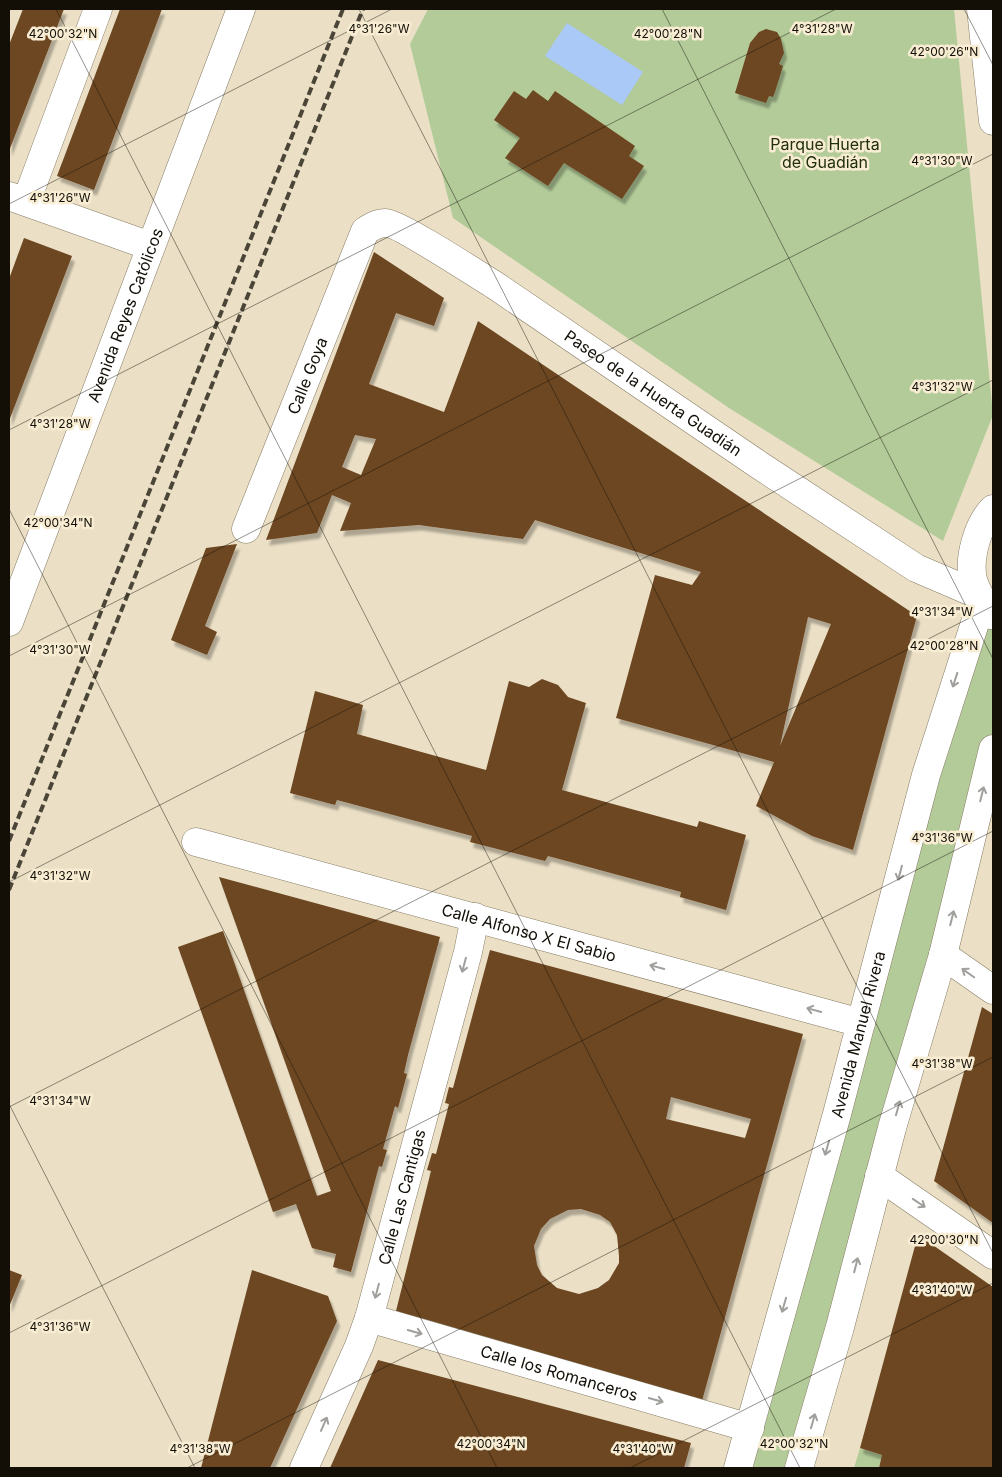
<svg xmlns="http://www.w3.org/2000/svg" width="1002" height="1477" font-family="Inter,sans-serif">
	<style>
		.green { fill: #b3cb99 }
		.water { fill: #aac9f7 }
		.building { fill: #6c4621; fill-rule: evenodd; filter: url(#shadow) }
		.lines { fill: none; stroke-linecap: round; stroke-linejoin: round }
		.minor-casing { stroke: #877c65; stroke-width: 29 }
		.major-casing { stroke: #877c65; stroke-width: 29 }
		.minor { stroke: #fff; stroke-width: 28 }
		.major { stroke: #fff; stroke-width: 28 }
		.rail { stroke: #4b4538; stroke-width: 4; stroke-dasharray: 8 4; stroke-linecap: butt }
		.oneway { stroke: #a19f9c }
		.ticks { fill: none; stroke: #130f07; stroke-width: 1; stroke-opacity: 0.45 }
		.labels { text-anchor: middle; stroke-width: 5; stroke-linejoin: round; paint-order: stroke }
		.park-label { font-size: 16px; fill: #21300b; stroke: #f8edd3 }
		.street-label { font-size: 16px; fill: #130f07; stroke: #f8edd3 }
		.ticks-label { font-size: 12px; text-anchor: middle; fill: #130f07; stroke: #f8edd3; stroke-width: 5; stroke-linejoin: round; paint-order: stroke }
	</style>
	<defs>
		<filter id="shadow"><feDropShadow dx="3" dy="5.5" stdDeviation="1" flood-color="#0004"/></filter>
	</defs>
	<rect width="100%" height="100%" fill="#ebe0c6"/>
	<g class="green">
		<polygon points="428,9 954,9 993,415 943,541 729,408 453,218 410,44"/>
		<polygon points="993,618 993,755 796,1468 737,1468 968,642"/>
		<polygon points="860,1448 882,1455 879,1468 854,1468"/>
	</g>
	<polygon class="water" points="567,23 643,72 622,105 545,56"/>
	<g class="building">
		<polygon points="23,9 64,9 9,151 9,45"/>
		<polygon points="120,9 162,9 94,190 57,176"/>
		<polygon points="766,29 777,32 781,39 784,53 779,64 783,66 775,92 773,97 769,96 766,103 735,93 750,43 759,32"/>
		<polygon points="533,90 548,101 555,91 635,146 629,156 644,166 622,199 564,163 548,186 505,158 520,138 494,120 514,91 526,99"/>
		<polygon points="24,238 72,256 9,421 9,279"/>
		<path d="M374,252l70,46 -10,28 -38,-13 -27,71 75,28 34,-91 439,295 -64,234 -41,-14 -56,-30 18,-44 -158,-44 39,-143 37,10 9,-13 -166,-52 -12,19 -104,-14 -79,6 11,-28 -19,-8 -15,38 -51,7zM355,435l21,4 -15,36 -19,-8zM808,617l23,7 -51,122z"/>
		<polygon points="237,544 205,626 217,632 207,655 171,640 206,548"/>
		<polygon points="542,679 558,685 568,697 586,703 562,790 697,827 699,821 746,835 726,910 680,897 681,892 548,856 545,861 470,842 472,836 337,800 335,805 290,793 315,691 363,705 357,734 486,770 509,681 529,687"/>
		<polygon points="219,877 440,937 408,1055 404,1073 407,1074 398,1108 395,1106 383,1149 387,1150 382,1167 379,1166 351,1272 333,1267 336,1254 312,1248 296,1204 273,1212 178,947 223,931 317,1196 331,1191"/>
		<path d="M490,950l313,84 -101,367 -306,-90 35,-140 -4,-1 5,-17 4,1 13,-50 -4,-1 4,-16 4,1zM671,1097l80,22 -6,19 -79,-19zM581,1209l19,6 10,7 7,13 2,21v7l-10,17 -11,8 -19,6 -22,-6 -15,-13 -5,-10 -3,-19 7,-17 9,-10 18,-9z"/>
		<polygon points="982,1007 993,1014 993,1223 934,1181"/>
		<polygon points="927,1241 993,1287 993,1468 879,1468 882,1455 860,1448 915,1246"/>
		<polygon points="9,1270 22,1275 9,1307"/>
		<polygon points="252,1270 328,1296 337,1321 270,1468 201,1468"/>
		<polygon points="378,1360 691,1443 684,1468 330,1468"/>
	</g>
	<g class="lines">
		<g class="minor-casing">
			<g id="minor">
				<polyline points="981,9 993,121"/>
				<polyline points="9,196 150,246"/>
				<polyline points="26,202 98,9"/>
				<path id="s1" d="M246,529l119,-298c6,-4 12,-8 21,-8 12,0 94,53 110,63l263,179 157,103 63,27"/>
				<path id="s2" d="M9,622l232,-613"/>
				<path id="s3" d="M196,842l665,181"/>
				<polyline points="943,955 993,990"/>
				<polyline points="879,1176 993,1255"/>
				<path id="s4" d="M369,1318l381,110"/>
				<path id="s5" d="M304,1468l55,-122 10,-28 99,-366 7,-35"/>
			</g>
		</g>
		<g class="major-casing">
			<g id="major">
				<path d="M991,615c-7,-11 -14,-22 -18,-35 -5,-22 5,-56 20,-71"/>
				<path id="s6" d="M738,1468l99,-354 89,-339 56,-174"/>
				<polyline points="799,1468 840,1327 892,1128 943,955 993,749"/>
			</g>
		</g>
		<use href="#minor" class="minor"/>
		<use href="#major" class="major"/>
		<g class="rail">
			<polyline points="9,841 343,9"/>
			<polyline points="9,890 363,9"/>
		</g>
	</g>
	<defs><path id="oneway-shaft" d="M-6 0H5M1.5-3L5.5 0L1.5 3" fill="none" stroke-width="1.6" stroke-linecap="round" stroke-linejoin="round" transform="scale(1.25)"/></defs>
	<g class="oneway">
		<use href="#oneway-shaft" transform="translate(955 680) rotate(108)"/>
		<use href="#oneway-shaft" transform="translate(982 794) rotate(-76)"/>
		<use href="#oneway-shaft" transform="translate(900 873) rotate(105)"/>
		<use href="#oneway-shaft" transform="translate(952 918) rotate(-76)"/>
		<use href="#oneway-shaft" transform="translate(464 965) rotate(105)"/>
		<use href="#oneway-shaft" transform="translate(657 967) rotate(-165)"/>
		<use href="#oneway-shaft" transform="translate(968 973) rotate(-145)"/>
		<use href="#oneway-shaft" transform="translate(814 1010) rotate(-165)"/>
		<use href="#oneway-shaft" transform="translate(898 1108) rotate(-74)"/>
		<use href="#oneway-shaft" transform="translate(827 1148) rotate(106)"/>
		<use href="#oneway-shaft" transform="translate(919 1203) rotate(34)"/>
		<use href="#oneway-shaft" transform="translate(856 1265) rotate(-76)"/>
		<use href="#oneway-shaft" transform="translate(377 1291) rotate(105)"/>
		<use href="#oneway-shaft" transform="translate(784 1305) rotate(106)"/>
		<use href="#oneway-shaft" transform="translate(415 1332) rotate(16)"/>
		<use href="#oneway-shaft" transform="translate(656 1400) rotate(16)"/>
		<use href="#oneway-shaft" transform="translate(813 1421) rotate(-74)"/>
		<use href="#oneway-shaft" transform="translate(324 1424) rotate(-66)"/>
	</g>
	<path class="ticks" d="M56,9l744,1459M359,9l634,1244M662,9l331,650M964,9l29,56M9,204l383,-195M9,430l827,-421M9,509l488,959M9,656l984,-502M9,882l984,-502M9,1104l186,364M9,1107l984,-501M9,1333l984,-502M187,1468l806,-411M630,1468l363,-185"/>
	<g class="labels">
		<g class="park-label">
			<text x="825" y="150">Parque Huerta<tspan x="825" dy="18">de Guadián</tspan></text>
		</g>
		<g class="street-label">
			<text dy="6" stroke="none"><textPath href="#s2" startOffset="328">Avenida Reyes Católicos</textPath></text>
			<text dy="6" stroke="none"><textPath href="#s1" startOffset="165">Calle Goya</textPath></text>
			<text dy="6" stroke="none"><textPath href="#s1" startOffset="661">Paseo de la Huerta Guadián</textPath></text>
			<text dy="6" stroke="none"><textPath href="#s3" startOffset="345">Calle Alfonso X El Sabio</textPath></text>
			<text dy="6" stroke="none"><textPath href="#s6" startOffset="450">Avenida Manuel Rivera</textPath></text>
			<text dy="6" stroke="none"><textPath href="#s5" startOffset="289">Calle Las Cantigas</textPath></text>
			<text dy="6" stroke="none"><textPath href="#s4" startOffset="198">Calle los Romanceros</textPath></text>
		</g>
	</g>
	<g class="ticks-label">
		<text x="379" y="33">4°31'26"W</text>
		<text x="822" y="33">4°31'28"W</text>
		<text x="63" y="38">42°00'32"N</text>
		<text x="668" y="38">42°00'28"N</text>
		<text x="944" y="56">42°00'26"N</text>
		<text x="942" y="165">4°31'30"W</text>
		<text x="60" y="202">4°31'26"W</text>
		<text x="942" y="391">4°31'32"W</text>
		<text x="60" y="428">4°31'28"W</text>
		<text x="58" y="527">42°00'34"N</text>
		<text x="942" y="616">4°31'34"W</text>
		<text x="944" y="650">42°00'28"N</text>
		<text x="60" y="654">4°31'30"W</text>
		<text x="942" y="842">4°31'36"W</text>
		<text x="60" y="880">4°31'32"W</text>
		<text x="942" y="1068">4°31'38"W</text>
		<text x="60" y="1105">4°31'34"W</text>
		<text x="944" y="1244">42°00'30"N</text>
		<text x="942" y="1294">4°31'40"W</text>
		<text x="60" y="1331">4°31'36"W</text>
		<text x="491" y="1448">42°00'34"N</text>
		<text x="794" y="1448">42°00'32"N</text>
		<text x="200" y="1453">4°31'38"W</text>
		<text x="643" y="1453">4°31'40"W</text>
	</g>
	<rect width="1002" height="1477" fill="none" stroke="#130f07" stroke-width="20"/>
</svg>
